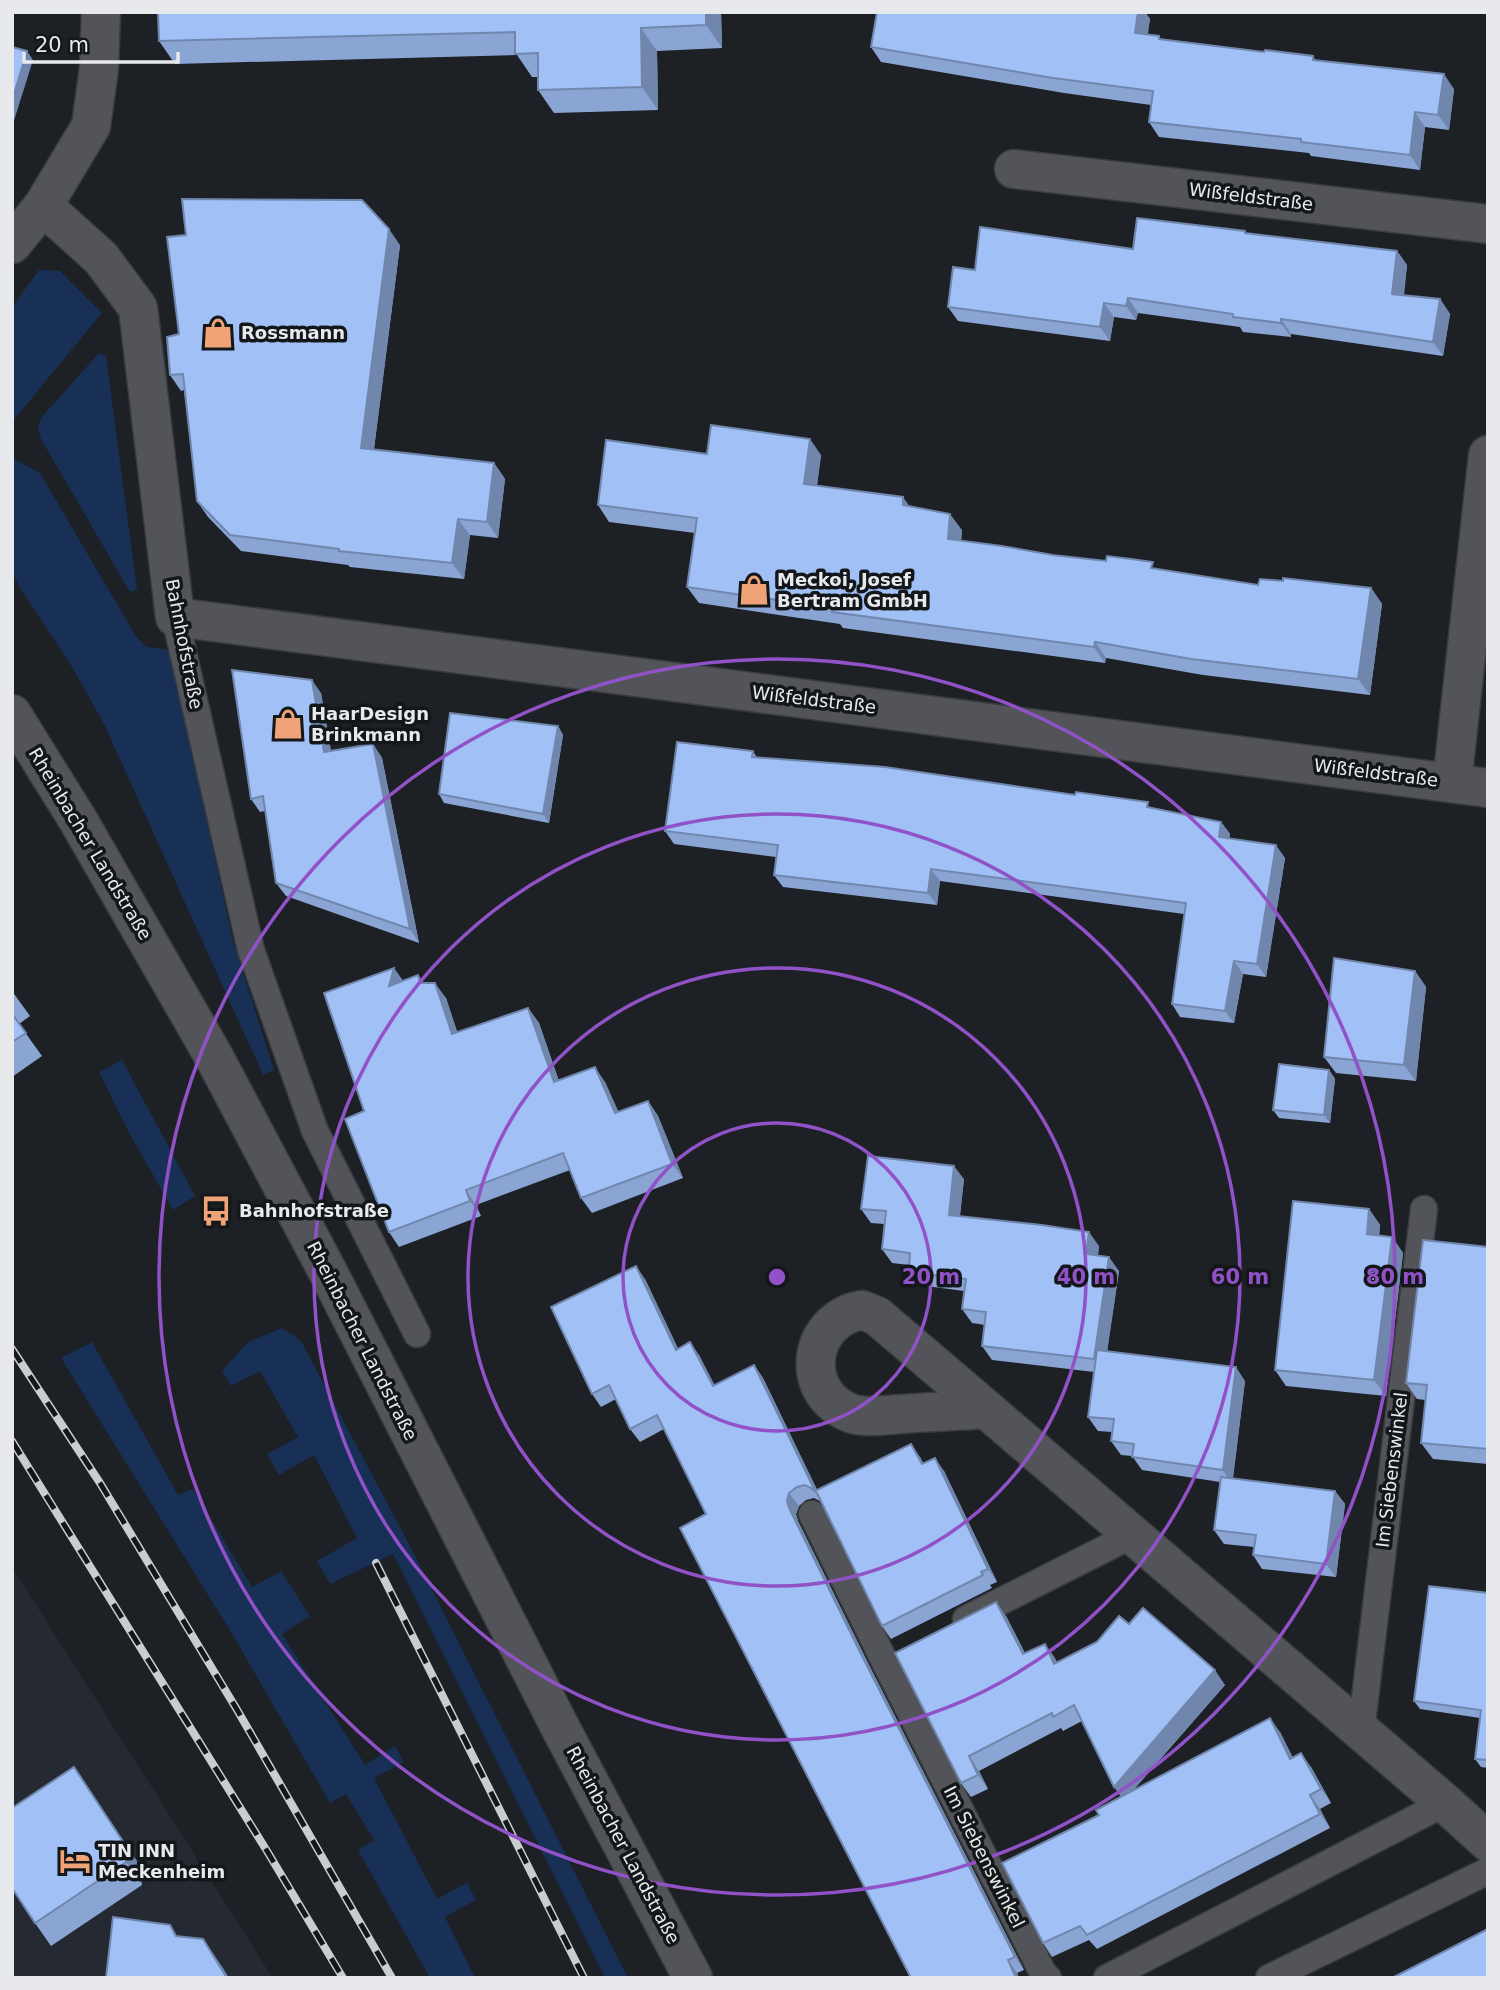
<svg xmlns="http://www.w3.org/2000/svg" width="1500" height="1990" font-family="'DejaVu Sans',sans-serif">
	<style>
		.built { fill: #242932 }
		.green { fill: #182f56 }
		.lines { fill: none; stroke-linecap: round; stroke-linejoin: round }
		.lane-casing { stroke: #393b3e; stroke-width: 29 }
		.street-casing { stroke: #393b3e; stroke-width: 41 }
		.secondary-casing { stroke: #393b3e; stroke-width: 41 }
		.lane { stroke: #525459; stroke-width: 26 }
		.street { stroke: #525459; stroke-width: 38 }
		.secondary { stroke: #525459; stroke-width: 38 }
		.rail-casing { stroke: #cbccd0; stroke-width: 8 }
		.rail { stroke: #14171a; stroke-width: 5; stroke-dasharray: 16; stroke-linecap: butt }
		.wall { fill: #8aa5d4 }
		.shaded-wall { fill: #7086ac }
		.building { fill: #a0c0f6; stroke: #7086ac; stroke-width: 2 }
		.ring { fill: none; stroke: #9152c8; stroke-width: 3.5 }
		.labels { text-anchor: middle; stroke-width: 7; stroke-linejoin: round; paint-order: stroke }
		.street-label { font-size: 18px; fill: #e8e9ec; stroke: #14171a }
		.poi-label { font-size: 18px; font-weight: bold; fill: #e8e9ec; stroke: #14171a; text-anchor: start }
		.centre { fill: #9152c8; stroke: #14171a; stroke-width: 3.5 }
		.ring-label { font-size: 21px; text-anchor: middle; font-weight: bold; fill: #9152c8; stroke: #14171a; stroke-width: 7; stroke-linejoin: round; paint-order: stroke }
	</style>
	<rect width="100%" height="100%" fill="#1d2024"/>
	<polygon class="built" points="12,1567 273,1978 12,1978"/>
	<g class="green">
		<polygon points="39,270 60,271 102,313 12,422 12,307"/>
		<polygon points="99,353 106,356 137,590 130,592 41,439 38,428 41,418"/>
		<polygon points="12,458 40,473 137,638 147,647 170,650 233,941 274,1070 263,1075 105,726 74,670 19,586 12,571"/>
		<polygon points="122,1060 195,1196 173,1210 127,1129 99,1072"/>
		<polygon points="282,1328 301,1341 410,1546 628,1978 605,1978 393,1554 330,1584 317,1561 357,1538 314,1455 279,1475 267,1454 298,1437 260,1371 231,1386 222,1371 248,1342"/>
		<polygon points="92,1342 178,1495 193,1489 252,1587 281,1571 310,1616 282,1634 365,1765 395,1746 404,1762 374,1778 437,1899 467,1883 476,1900 445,1917 475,1978 430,1978 358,1850 374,1840 346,1794 330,1803 231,1632 61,1358"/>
	</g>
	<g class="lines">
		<g class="lane-casing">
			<g id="lane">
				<polyline points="175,617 251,950 315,1131 417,1334"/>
				<polyline points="812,1514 884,1660 1043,1973 1048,1978"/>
				<polyline points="966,1619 1134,1534"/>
				<polyline points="1361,1731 1424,1209"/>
				<polyline points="1107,1978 1445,1803"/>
				<polyline points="1269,1978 1488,1871"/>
			</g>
		</g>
		<g class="street-casing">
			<g id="street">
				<polyline points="1014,169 1488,224"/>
				<polyline points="43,206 101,258 138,308 175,617 1488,788"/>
				<polyline points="1452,783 1488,455"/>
				<path d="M862,1310l15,6 109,93c-28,2 -57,3 -85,5 -15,1 -34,4 -48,0 -55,-19 -47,-94 9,-104z"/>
				<polyline points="986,1409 1445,1803 1488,1842"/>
			</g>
		</g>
		<g class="secondary-casing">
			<g id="secondary">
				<polyline points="12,244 43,206 91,126 99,68 101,12"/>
				<polyline points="12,714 78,820 213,1055 329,1274 560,1727 693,1978"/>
			</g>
		</g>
		<use href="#lane" class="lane"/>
		<use href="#street" class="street"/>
		<use href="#secondary" class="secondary"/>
		<g class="rail-casing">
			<g id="rail">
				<polyline points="12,1349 100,1483 236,1708 392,1978"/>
				<polyline points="12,1441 267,1851 343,1978"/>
				<polyline points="376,1563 584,1978"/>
			</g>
		</g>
		<use href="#rail" class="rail"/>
	</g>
	<g class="wall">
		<polygon points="721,12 722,48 657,51 658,110 554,113 538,90 538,77 532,77 517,55 175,64 159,41"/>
		<polygon points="877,12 1145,12 1150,19 1147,35 1159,36 1161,39 1264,52 1313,56 1316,61 1454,89 1449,130 1425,127 1420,170 1311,156 1309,153 1159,137 1149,122 1151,105 1064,93 881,62 871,47"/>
		<polygon points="1245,231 1246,233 1397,251 1407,265 1404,295 1440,299 1450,314 1443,356 1291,334 1291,337 1243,332 1240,327 1138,313 1136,320 1114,317 1110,341 958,321 948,307 975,270 1133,249"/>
		<polygon points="400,245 374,449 494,463 505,479 498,538 470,535 464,579 350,567 348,565 241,551 208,517 197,501 184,390 181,391 170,375 179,334"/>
		<polygon points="707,454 821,455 817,486 910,506 962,530 961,541 1053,555 1157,569 1258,585 1283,581 1371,588 1382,604 1370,695 1203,675 1106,658 1105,663 843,628 840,624 699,603 687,587 695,533 609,522 598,505"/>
		<polygon points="321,693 331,751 373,744 382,758 419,943 286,896 276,883 265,811 260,812 251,799"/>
		<polygon points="558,726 563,735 549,823 444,803 439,794"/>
		<polygon points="753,751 757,758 1152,808 1221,822 1230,834 1229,839 1285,858 1266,977 1243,974 1234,1023 1180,1017 1172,1004 1184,914 940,881 937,905 783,887 774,875 776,857 674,844 665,831"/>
		<polygon points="1415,971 1426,987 1416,1081 1336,1073 1324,1057"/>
		<polygon points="418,975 424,983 446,998 457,1032 528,1008 539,1023 559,1081 605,1082 618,1112 648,1101 658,1116 683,1178 592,1213 581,1198 570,1170 476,1205 481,1216 399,1247 389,1232 364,1111 403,981"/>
		<polygon points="12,991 30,1016 19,1024 42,1056 12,1077"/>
		<polygon points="1329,1070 1335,1079 1330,1123 1279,1118 1273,1110"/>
		<polygon points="964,1179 960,1216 1099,1246 1098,1255 1119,1271 1107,1351 1245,1381 1233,1478 1335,1491 1345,1504 1336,1577 1262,1569 1253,1555 1254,1547 1224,1544 1214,1530 1220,1482 1142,1470 1132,1456 1121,1455 1111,1441 1112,1432 1098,1431 1088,1417 1094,1372 992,1360 982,1346 985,1325 972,1323 962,1309 964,1291 919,1285 909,1272 909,1265 892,1263 882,1249 884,1224 871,1223 861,1209"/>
		<polygon points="1369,1209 1380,1225 1379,1236 1392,1237 1403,1253 1386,1396 1286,1386 1275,1370"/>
		<polygon points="1488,1247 1488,1464 1433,1459 1421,1443 1426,1400 1417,1399 1406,1383"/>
		<polygon points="645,1279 678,1349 699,1355 714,1385 754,1365 763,1378 817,1490 920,1457 923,1464 944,1471 997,1582 990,1585 992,1588 891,1639 882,1626 820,1501 814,1498 806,1500 799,1506 796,1514 798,1521 870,1667 1024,1970 1017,1973 1019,1978 706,1514 664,1429 640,1442 630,1429 616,1399 601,1407 592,1394"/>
		<polygon points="1488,1593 1488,1768 1481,1767 1475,1759 1480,1718 1420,1709 1414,1701"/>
		<polygon points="1006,1616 1025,1653 1045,1644 1057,1662 1129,1624 1225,1685 1133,1790 1280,1732 1293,1758 1311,1767 1331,1803 1320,1809 1330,1828 1097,1949 1089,1940 1052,1957 1043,1943 1099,1815 1121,1797 1082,1721 1063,1731 1061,1728 979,1771 988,1789 971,1797 961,1783"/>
		<polygon points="74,1767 142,1869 142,1885 51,1946 35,1923"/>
	</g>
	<g class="shaded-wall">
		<polygon points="706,12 721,12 722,48 706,25"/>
		<polygon points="1138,12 1145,12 1150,19 1146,48 1135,33"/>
		<polygon points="641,28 657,51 658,110 642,87"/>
		<polygon points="27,51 33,60 12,127 12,101"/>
		<polygon points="1444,74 1454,89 1449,130 1438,115"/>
		<polygon points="1415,112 1425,127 1420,170 1410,155"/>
		<polygon points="389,229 400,245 372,464 361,448"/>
		<polygon points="1397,251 1407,265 1402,308 1392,294"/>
		<polygon points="1128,298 1138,313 1136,320 1126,306"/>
		<polygon points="1440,299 1450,314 1443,356 1433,342"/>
		<polygon points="1104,303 1114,317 1110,341 1100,327"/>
		<polygon points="1281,319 1291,334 1291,337 1281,323"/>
		<polygon points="810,439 821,455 815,500 804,484"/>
		<polygon points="494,463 505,479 498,538 487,522"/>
		<polygon points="903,497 915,514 903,505"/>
		<polygon points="950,514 962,530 960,555 948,539"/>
		<polygon points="458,519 470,535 464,579 452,563"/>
		<polygon points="1371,588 1382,604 1370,695 1358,679"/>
		<polygon points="1095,642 1106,658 1105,663 1094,647"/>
		<polygon points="312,680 321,693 333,765 324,752"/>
		<polygon points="558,726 563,735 549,823 543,814"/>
		<polygon points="373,744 382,758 419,943 410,929"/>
		<polygon points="1221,822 1230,834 1228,850 1219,837"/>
		<polygon points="1276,845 1285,858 1266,977 1257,964"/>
		<polygon points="931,869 940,881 937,905 928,893"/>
		<polygon points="1234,961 1243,974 1234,1023 1225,1011"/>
		<polygon points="394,968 404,982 389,986"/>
		<polygon points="1415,971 1426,987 1416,1081 1404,1065"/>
		<polygon points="435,983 446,998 463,1049 452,1034"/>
		<polygon points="528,1008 539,1023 564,1097 554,1082"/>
		<polygon points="595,1067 605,1082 626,1128 615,1113"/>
		<polygon points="1329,1070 1335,1079 1330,1123 1324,1115"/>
		<polygon points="648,1101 658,1116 683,1178 672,1164"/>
		<polygon points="954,1166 964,1179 958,1229 949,1215"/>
		<polygon points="466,1190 476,1205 481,1216 470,1201"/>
		<polygon points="1369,1209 1380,1225 1378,1250 1367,1234"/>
		<polygon points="1089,1232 1099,1246 1096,1268 1086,1254"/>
		<polygon points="1392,1237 1403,1253 1386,1396 1374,1380"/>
		<polygon points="1109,1257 1119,1271 1104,1373 1094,1359"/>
		<polygon points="636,1266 645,1279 685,1363 676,1350"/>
		<polygon points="690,1342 699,1355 722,1399 713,1386"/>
		<polygon points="754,1365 763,1378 824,1504 815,1491"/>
		<polygon points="1236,1367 1245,1381 1232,1484 1223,1470"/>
		<polygon points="911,1444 920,1457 931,1477 922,1464"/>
		<polygon points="935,1458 944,1471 997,1582 988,1569"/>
		<polygon points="1335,1491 1345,1504 1336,1577 1326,1564"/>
		<polygon points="789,1493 799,1506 796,1514 798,1521 870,1667 1024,1970 1015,1957 861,1654 789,1508 787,1501"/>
		<polygon points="996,1602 1006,1616 1033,1669 1023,1654"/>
		<polygon points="1045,1644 1055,1658 1064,1678 1054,1664"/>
		<polygon points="1215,1670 1225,1685 1124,1801 1114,1787"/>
		<polygon points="1270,1718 1280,1732 1300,1773 1290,1759"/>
		<polygon points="1301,1753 1311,1767 1331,1803 1321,1789"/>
		<polygon points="969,1756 979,1771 988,1789 978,1775"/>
		<polygon points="74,1767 142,1869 142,1885 126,1862"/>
		<polygon points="1310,1795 1320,1809 1330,1828 1320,1814"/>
		<polygon points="203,1939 223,1968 229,1978 227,1978"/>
		<polygon points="1008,1960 1017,1973 1019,1978 1016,1978"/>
	</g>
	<g class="building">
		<polygon points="158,12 706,12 706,25 641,28 642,87 538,90 538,53 515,54 515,32 159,41"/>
		<polygon points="877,12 1138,12 1135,33 1159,36 1159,39 1264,52 1265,50 1313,56 1313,60 1444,74 1438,115 1415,112 1410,155 1301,142 1301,139 1149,122 1153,91 1053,78 871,47"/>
		<polygon points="12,47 27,51 12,101"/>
		<polygon points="182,199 362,200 389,229 361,448 494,463 487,522 458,519 452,563 339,551 339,549 230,535 197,501 183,374 170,375 167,337 179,334 167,237 186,235"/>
		<polygon points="1137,218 1245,231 1245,233 1397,251 1392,294 1440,299 1433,342 1281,319 1281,323 1233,317 1233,314 1128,298 1126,306 1104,303 1100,327 948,307 953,267 975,270 980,227 1133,249"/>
		<polygon points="711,425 810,439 804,484 903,497 903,505 950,514 948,539 1002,546 1053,555 1106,561 1107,556 1131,559 1153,562 1151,568 1258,585 1260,579 1283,581 1283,578 1371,588 1358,679 1191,659 1095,642 1094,647 832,612 832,608 687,587 697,518 598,505 606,440 707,454"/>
		<polygon points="232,670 312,680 324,752 373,744 410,929 276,883 263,796 251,799"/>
		<polygon points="450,713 558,726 543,814 439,794"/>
		<polygon points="677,742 753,751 752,757 885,767 1075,795 1076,792 1148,802 1147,807 1221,822 1219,837 1276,845 1257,964 1234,961 1225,1011 1172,1004 1186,903 931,869 928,893 774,875 778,845 665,831"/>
		<polygon points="1334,958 1415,971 1404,1065 1324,1057"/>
		<polygon points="394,968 389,986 418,975 420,983 435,983 452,1034 528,1008 554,1082 595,1067 615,1113 648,1101 672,1164 581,1198 563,1153 466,1190 470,1201 389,1232 345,1119 364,1111 324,993"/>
		<polygon points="12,1014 26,1033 12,1042"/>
		<polygon points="1279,1064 1329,1070 1324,1115 1273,1110"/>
		<polygon points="868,1156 954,1166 949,1215 1042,1225 1089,1232 1086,1254 1109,1257 1094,1359 982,1346 986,1312 962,1309 966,1279 909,1272 910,1253 882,1249 886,1211 861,1209"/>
		<polygon points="1293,1201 1369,1209 1367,1234 1392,1237 1374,1380 1275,1370"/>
		<polygon points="1423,1240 1488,1247 1488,1449 1421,1443 1427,1385 1406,1383"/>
		<polygon points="636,1266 676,1350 690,1342 713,1386 754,1365 815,1491 911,1444 922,1464 935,1458 988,1569 981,1572 983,1575 882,1626 817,1493 811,1488 805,1485 797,1487 789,1493 787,1501 789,1508 861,1654 1015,1957 1008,1960 1016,1978 911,1978 680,1528 706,1514 657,1415 630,1429 609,1385 592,1394 551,1307"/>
		<polygon points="1097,1350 1236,1367 1223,1470 1132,1457 1134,1444 1111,1441 1114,1419 1088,1417"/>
		<polygon points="1221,1477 1335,1491 1326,1564 1253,1555 1256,1535 1214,1530"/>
		<polygon points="1429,1586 1488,1593 1488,1760 1475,1759 1481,1710 1414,1701"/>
		<polygon points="996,1602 1023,1654 1045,1644 1054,1664 1097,1642 1119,1616 1129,1624 1143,1608 1215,1670 1114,1787 1074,1705 1053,1717 1052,1713 969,1756 978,1775 961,1783 895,1653"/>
		<polygon points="1270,1718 1290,1759 1301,1753 1321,1789 1310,1795 1320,1814 1087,1935 1080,1926 1043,1943 1002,1863 1099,1815 1096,1810"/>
		<polygon points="74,1767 126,1846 126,1862 35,1923 12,1888 12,1808"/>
		<polygon points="113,1917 170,1925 176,1936 203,1939 227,1978 106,1978"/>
		<polygon points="1488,1929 1488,1978 1392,1978"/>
	</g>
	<g class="ring">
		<circle cx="777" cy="1277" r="154"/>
		<circle cx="777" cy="1277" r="309"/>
		<circle cx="777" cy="1277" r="463"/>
		<circle cx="777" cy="1277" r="618"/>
	</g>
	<defs>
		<g id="shop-bare" transform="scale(2.415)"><path d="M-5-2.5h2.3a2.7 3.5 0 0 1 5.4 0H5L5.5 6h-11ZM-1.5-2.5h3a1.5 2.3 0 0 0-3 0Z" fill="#efa377" stroke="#14171a" stroke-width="2.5" paint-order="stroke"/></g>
		<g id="bus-bare" transform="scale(2.415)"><path d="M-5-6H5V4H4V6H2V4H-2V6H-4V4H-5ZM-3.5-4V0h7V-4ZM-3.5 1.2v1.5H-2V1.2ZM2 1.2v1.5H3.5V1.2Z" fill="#efa377" stroke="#14171a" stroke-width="2.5" paint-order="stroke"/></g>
		<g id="hotel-bare" transform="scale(2.415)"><path d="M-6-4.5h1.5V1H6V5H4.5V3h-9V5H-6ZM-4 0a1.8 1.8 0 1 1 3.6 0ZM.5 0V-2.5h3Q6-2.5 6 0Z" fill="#efa377" stroke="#14171a" stroke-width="2.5" paint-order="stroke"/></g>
	</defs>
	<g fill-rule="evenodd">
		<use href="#shop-bare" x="218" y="333"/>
		<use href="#shop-bare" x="754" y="590"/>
		<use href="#shop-bare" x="288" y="724"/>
		<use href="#bus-bare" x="216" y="1211"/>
		<use href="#hotel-bare" x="75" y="1861"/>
	</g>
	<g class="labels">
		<g class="street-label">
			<text transform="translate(1251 197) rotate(7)" y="6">Wißfeldstraße</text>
			<text transform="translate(184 644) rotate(79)" y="6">Bahnhofstraße</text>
			<text transform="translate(814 700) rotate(7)" y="6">Wißfeldstraße</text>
			<text transform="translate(1376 773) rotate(7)" y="6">Wißfeldstraße</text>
			<text transform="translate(90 844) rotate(59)" y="6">Rheinbacher Landstraße</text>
			<text transform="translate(362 1341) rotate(63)" y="6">Rheinbacher Landstraße</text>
			<text transform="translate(1392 1470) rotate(-83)" y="6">Im Siebenswinkel</text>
			<text transform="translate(623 1845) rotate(62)" y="6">Rheinbacher Landstraße</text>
			<text transform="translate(984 1857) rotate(63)" y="6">Im Siebenswinkel</text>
		</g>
		<g class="poi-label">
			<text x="241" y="339">Rossmann</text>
			<text x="777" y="586">Meckoi, Josef<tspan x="777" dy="21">Bertram GmbH</tspan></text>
			<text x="311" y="720">HaarDesign<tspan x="311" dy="21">Brinkmann</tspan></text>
			<text x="239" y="1217">Bahnhofstraße</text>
			<text x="98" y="1857">TIN INN<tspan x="98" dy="21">Meckenheim</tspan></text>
		</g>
	</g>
	<circle cx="777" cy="1277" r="10" class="centre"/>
	<g class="ring-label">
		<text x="931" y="1284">20 m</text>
		<text x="1086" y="1284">40 m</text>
		<text x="1240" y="1284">60 m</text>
		<text x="1395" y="1284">80 m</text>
	</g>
	<rect width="1500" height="1990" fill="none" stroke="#e8e9ec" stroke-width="28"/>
	<path d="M24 52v10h154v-10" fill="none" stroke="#e8e9ec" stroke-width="3.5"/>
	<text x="35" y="52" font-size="21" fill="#e8e9ec" stroke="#14171a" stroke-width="5" paint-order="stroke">20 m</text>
</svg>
